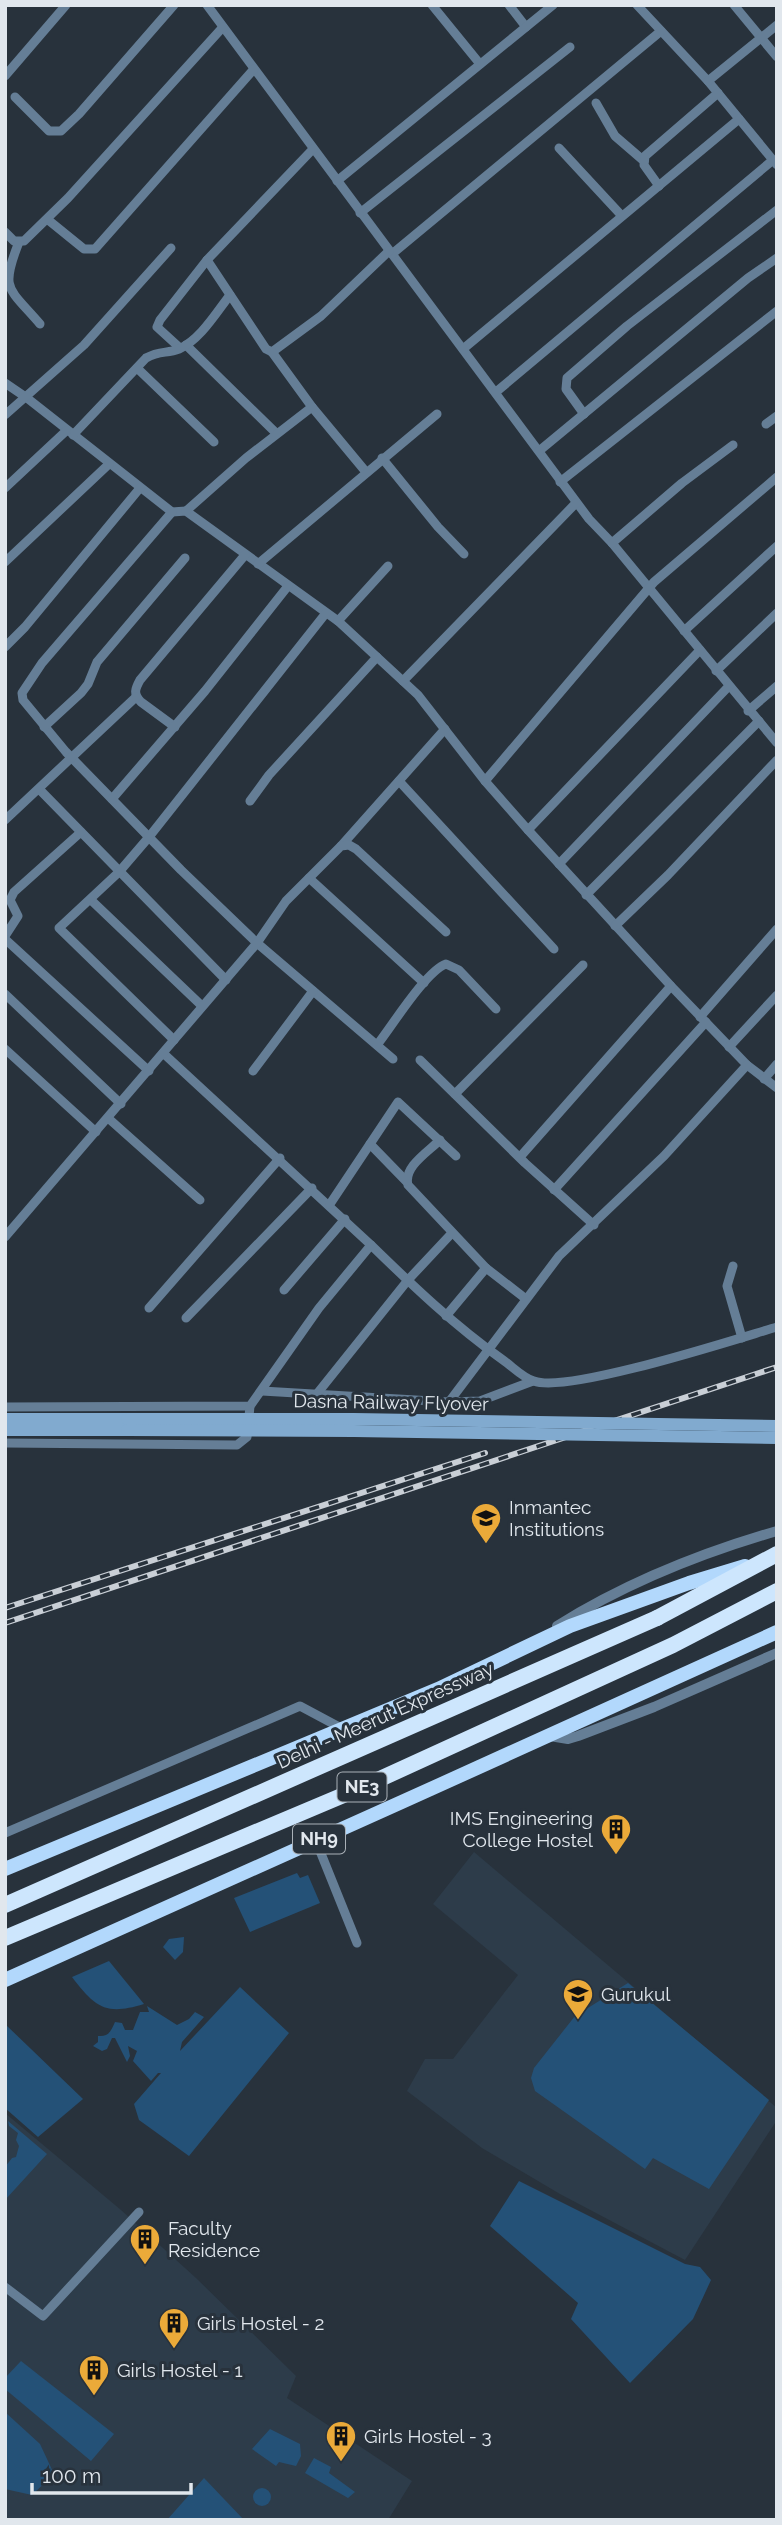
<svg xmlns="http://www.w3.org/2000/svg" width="782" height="2525" font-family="Raleway,sans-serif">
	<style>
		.built { fill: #2d3c4a }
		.green { fill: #245177 }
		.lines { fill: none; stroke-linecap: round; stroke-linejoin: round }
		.minor { stroke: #657e96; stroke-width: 9 }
		.tertiary { stroke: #657e96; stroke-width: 10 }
		.secondary { stroke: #81aacf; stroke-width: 12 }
		.trunk { stroke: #b2d8fc; stroke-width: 14 }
		.motorway { stroke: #cde6fd; stroke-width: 16 }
		.rail-casing { stroke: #c9cfd6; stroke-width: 6 }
		.rail { stroke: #28323c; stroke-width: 3.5; stroke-dasharray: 10; stroke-linecap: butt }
		.secondary-bridge { stroke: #81aacf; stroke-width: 12 }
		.motorway-bridge { stroke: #cde6fd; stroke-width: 16 }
		.labels { text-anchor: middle; stroke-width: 6; stroke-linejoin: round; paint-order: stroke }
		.shield { fill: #28323c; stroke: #aab1b8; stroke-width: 2 }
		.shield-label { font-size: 18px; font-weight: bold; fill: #e1e7ed }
		.street-label { font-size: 19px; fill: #e1e7ed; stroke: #28323c }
		.poi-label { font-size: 19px; fill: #e1e7ed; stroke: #28323c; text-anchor: start }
	</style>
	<rect width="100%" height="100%" fill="#28323c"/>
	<g class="built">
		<polygon points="474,1852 777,2108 777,2120 685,2260 560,2194 482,2148 407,2091 425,2059 453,2059 518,1975 433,1904"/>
		<polygon points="5,2113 121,2210 196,2278 296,2376 287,2398 412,2481 388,2520 5,2520"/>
	</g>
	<g class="green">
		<polygon points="297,1873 300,1878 308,1875 320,1903 250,1932 234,1898"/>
		<polygon points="184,1937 183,1952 175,1960 163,1947 169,1939"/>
		<path d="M109,1961l35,43c-39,12 -49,3 -72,-27z"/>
		<polygon points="628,1983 769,2100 709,2189 653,2158 645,2169 535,2091 531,2078 534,2068 575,2016"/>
		<path d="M240,1987l49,46 -100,123 -50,-36 -5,-16 27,-31h-3l-7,8 -18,-20 4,-10 -9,-5 2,10 -3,6 -12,-24h-3l-5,11 -5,2 -9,-5 5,-4v-6c11,1 13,-5 17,-14l7,1 3,7h8l7,-18h9l-2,-6 30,19 12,-6 6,-7 9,5 -22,25 -2,9z"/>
		<polygon points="5,2024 83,2099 38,2137 5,2108"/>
		<polygon points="8,2121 47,2154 5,2200 5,2167 12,2158 16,2157 19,2146 16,2140 18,2133 9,2126"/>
		<polygon points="519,2181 685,2264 700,2267 711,2280 693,2319 630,2383 571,2319 578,2303 490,2226"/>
		<polygon points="21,2361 114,2434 91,2461 5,2389 5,2378"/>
		<polygon points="5,2412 40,2444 54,2474 32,2495 5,2489"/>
		<polygon points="270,2429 300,2444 301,2456 296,2466 279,2462 276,2466 252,2449"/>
		<polygon points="314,2458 331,2467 329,2473 355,2492 348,2498 305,2473"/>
		<polygon points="204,2478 244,2520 167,2520"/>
		<circle cx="262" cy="2497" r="9"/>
	</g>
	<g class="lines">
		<g class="minor">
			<polyline points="207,5 589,519 612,543 777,743"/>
			<polyline points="432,5 480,64"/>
			<polyline points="509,5 526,27"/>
			<polyline points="637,5 708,81 777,165"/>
			<polyline points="734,5 777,57"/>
			<polyline points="5,76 66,5"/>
			<polyline points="708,81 777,25"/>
			<polyline points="15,97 49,131 61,131 79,114 174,5"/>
			<polyline points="596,103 615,136 644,161"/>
			<polyline points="559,148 622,216"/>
			<polyline points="337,181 553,5"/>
			<polyline points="659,186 644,165 645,156 718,93"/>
			<polyline points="360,213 570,47"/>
			<polyline points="47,219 84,249 95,249 254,69"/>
			<polyline points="5,232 14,241 24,241 68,198 223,27"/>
			<path d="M19,242c-19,48 -11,45 21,82"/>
			<polyline points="392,254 661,31"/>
			<polyline points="207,260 266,349 272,352 321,316 389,251"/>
			<polyline points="186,345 276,433"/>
			<polyline points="180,348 157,327 160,320 207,260 313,149"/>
			<polyline points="463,349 739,119"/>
			<polyline points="272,352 312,407 366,472"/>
			<polyline points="137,368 214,442"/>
			<polyline points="5,383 27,398 172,512 186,511 338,621 418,695 485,781 528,830 671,986 747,1065 777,1088"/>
			<polyline points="496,392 773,160"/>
			<polyline points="584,414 566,389 567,378 627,326 777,210"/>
			<polyline points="5,415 84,345 171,248"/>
			<polyline points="766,424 777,416"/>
			<path d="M73,435l73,-77c14,-8 21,-4 33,-9 21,-9 37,-36 51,-54"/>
			<polyline points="539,451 748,278 777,258"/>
			<polyline points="382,458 438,527 464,554"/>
			<polyline points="560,482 777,311"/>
			<polyline points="5,488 66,431"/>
			<polyline points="186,511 246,458 312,407"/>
			<polyline points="172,512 42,663 22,693 23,700 66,752 181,870 257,943 393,1059"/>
			<polyline points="612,543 682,483 733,445"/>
			<polyline points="5,562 109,464"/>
			<polyline points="258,564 437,414"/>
			<polyline points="338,621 388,566"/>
			<polyline points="684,631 777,546"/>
			<polyline points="5,647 25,627 140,488"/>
			<polyline points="716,671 777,613"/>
			<polyline points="403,681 576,503"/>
			<polyline points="748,711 777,686"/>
			<polyline points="44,727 81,693 88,684 97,662 185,558"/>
			<path d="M175,727l-34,-25c-8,-8 -6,-13 -1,-22l105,-125"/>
			<polyline points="399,781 554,949"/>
			<polyline points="485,781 654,582 777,477"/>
			<polyline points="40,790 226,980"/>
			<polyline points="112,799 205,691 288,586"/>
			<polyline points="250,801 269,775 377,657"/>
			<polyline points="5,820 136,697"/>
			<polyline points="528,830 700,650"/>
			<polyline points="341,846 445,729"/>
			<polyline points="559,864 729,686"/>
			<polyline points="309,878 424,983"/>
			<polyline points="586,895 759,721"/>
			<polyline points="91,900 202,1006"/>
			<polyline points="615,926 668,875 777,760"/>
			<polyline points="5,936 18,916 10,900 14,892 81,832"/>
			<polyline points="5,939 149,1071"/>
			<polyline points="5,994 121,1104"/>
			<polyline points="700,1017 777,929"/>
			<polyline points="174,1040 59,928 119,872 149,837 326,613"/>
			<path d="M377,1045c15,-19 49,-74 69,-81l13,6 37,39"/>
			<polyline points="729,1047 777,995"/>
			<polyline points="5,1049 96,1132"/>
			<polyline points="163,1053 371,1245"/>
			<polyline points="420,1060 525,1163 594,1225"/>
			<polyline points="253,1071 313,991"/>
			<polyline points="764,1079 777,1064"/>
			<polyline points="455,1094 583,965"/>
			<polyline points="108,1118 200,1200"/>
			<path d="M440,1140c-12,12 -37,27 -32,45l78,83 40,31"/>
			<polyline points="370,1144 406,1181"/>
			<polyline points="520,1157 671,986"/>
			<polyline points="554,1190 706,1022"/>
			<polyline points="330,1204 398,1102 456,1156"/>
			<polyline points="5,1237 257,943 286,901 341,846 349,845 356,849 446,932"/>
			<polyline points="733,1266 727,1286 742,1338"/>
			<polyline points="284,1290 345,1219"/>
			<polyline points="149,1308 280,1158"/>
			<polyline points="446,1316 486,1268"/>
			<polyline points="186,1318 312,1188"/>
			<polyline points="262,1391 449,1402 480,1401 533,1381"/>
			<polyline points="316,1395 408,1280 452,1233"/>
			<polyline points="449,1402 559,1256 664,1156 747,1065"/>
			<path d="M5,1407l245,-1 69,-98 52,-63c42,41 84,81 132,115 10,7 20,18 31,21 33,13 202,-42 243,-54"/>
			<polyline points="5,1443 237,1445 247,1437 250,1406"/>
			<polyline points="5,1833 300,1706 343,1729"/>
			<polyline points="316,1841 357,1943"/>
			<polyline points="5,2287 43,2316 139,2212"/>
		</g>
		<g class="tertiary">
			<path d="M557,1626c67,-42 144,-73 220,-95"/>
			<polyline points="550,1736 568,1739 578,1736 654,1707 777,1653"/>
		</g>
		<g class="secondary">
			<polyline points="5,1419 127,1419"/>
			<polyline points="5,1430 127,1430"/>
		</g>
		<g class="trunk">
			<polyline points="5,1869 438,1689 570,1626 689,1583 745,1566"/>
			<path d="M5,1980c258,-116 515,-230 772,-348"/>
		</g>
		<g class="motorway">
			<polyline points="5,1905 657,1618"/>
			<polyline points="5,1938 358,1789 673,1645 777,1591"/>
		</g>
		<g class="rail-casing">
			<g id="rail">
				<polyline points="5,1608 485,1453"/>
				<polyline points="5,1623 777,1367"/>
			</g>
		</g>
		<use href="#rail" class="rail"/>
		<g class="secondary-bridge">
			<polyline points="127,1419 354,1419 777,1426"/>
			<polyline points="127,1430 354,1431 777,1438"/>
		</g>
		<polyline class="motorway-bridge" points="657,1618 777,1554"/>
	</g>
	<defs>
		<g id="university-pin" transform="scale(1.575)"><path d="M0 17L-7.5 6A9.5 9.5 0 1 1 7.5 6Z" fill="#ebaa39" stroke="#28323c"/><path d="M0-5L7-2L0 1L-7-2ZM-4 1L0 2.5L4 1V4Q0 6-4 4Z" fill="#111"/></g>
		<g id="building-pin" transform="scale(1.575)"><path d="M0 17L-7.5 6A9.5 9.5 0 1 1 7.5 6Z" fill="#ebaa39" stroke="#28323c"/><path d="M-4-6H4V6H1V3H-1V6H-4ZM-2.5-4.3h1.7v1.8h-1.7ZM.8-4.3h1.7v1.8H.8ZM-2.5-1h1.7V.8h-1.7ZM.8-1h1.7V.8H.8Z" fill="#111"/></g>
		<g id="school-pin" transform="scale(1.575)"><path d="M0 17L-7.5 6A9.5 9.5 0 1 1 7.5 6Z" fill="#ebaa39" stroke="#28323c"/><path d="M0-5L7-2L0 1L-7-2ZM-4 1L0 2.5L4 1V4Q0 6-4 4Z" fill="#111"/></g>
	</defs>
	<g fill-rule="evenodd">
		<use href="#university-pin" x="486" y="1518"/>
		<use href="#building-pin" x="616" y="1829"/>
		<use href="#school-pin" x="578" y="1994"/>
		<use href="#building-pin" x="145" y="2239"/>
		<use href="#building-pin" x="174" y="2323"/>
		<use href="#building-pin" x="94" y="2370"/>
		<use href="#building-pin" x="341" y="2436"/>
	</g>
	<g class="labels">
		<g class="shield">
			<rect x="337.5" y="1772.5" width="49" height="29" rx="5"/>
			<rect x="293" y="1824.5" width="52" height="29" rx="5"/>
		</g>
		<g class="shield-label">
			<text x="362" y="1793">NE3</text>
			<text x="319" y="1845">NH9</text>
		</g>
		<g class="street-label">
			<text transform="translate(391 1402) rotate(1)" y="7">Dasna Railway Flyover</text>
			<text transform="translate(385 1715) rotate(-24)" y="7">Delhi - Meerut Expressway</text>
		</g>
		<g class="poi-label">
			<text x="509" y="1514">Inmantec<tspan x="509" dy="22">Institutions</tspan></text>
			<text x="593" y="1825" text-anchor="end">IMS Engineering<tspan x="593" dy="22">College Hostel</tspan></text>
			<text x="601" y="2001">Gurukul</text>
			<text x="168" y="2235">Faculty<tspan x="168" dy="22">Residence</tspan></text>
			<text x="197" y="2330">Girls Hostel - 2</text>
			<text x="117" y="2377">Girls Hostel - 1</text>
			<text x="364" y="2443">Girls Hostel - 3</text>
		</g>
	</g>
	<rect width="782" height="2525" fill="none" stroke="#e1e7ed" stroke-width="14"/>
	<path d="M32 2483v10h159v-10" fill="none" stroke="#e1e7ed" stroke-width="3.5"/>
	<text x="42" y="2483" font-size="21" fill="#e1e7ed" stroke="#28323c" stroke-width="5" paint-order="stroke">100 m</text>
</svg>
